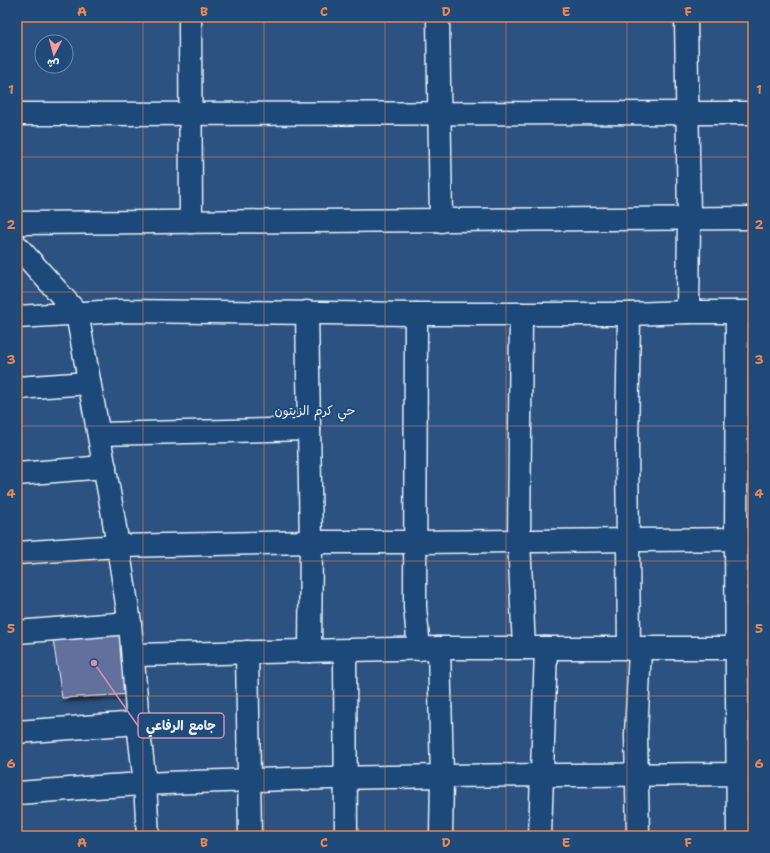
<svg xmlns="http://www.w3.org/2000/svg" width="770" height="853" font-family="'Shantell Sans','Playpen Sans Arabic',sans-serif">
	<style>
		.building { fill: #62709e; stroke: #e8f1f8; filter: url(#shadow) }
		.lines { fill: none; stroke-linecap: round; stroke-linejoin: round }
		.minor-casing { stroke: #e8f1f8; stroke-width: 25 }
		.minor { stroke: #1f4a7a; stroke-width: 22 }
		.grid { fill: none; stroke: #e88753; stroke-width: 1; stroke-opacity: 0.55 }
		.labels { text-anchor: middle; stroke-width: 4; stroke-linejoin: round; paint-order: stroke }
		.neighbourhood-label { font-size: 13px; fill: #e8f1f8; stroke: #1f4a7a }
		.leader { fill: none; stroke: #d78fb1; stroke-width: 1.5 }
		.callout-dot { fill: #d78fb1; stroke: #1f4a7a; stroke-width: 1.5 }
		.callout { fill: #1f4a7a; stroke: #d78fb1; stroke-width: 1.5 }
		.callout-label { font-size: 13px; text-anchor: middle; font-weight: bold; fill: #e8f1f8 }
		.neatline { fill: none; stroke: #e88753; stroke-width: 1.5 }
		.grid-label { font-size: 13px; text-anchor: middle; font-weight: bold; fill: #e88753 }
	</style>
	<defs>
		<filter id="shadow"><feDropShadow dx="3.5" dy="3.5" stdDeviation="2" flood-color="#0009"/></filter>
	</defs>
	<rect width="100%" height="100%" fill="#2c5281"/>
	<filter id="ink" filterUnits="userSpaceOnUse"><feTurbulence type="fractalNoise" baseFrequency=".025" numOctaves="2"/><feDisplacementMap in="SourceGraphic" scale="8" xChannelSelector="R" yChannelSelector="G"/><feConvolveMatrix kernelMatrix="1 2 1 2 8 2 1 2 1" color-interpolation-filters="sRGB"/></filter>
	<g filter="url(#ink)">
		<polygon class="building" points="128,627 133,694 62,698 52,633"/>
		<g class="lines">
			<g class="minor-casing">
				<g id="minor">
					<polyline points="190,17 191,222"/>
					<polyline points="438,17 441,221"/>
					<polyline points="686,17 689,219 688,312"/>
					<polyline points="17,114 753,113"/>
					<polyline points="17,223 753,218"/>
					<polyline points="17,246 77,313 113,515 130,623 138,723 145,784 148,836"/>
					<polyline points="307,312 311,542 310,651"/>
					<polyline points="737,312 736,539 738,836"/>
					<polyline points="416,314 415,607 419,649"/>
					<polyline points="521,314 519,541 524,648"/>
					<polyline points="629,314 627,446 629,649"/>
					<polyline points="17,317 118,311 416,314 629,314 688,312 753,312"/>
					<polyline points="17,388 89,383"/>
					<polyline points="99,434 309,429"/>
					<polyline points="17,474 105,467"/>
					<polyline points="17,553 118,546 311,542 415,542 753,539"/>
					<polyline points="17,632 130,623"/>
					<polyline points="439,648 442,777 441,836"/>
					<polyline points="345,651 346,836"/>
					<polyline points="247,652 250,836"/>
					<polyline points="133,655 439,648 753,648"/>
					<polyline points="17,732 138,723"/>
					<path d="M17,793c43,-3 86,-7 129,-9 202,-9 405,-9 607,-10"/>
					<polyline points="540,836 546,648"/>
					<polyline points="638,836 636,735 640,649"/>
				</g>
			</g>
			<use href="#minor" class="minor"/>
		</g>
	</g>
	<path class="grid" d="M143,17v819M264,17v819M385,17v819M506,17v819M627,17v819M17,157h736M17,292h736M17,426h736M17,561h736M17,696h736"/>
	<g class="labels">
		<g class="neighbourhood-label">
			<text x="315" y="415">حي كرم الزيتون</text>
		</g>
	</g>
	<path class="leader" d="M94 663L138 726"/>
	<circle class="callout-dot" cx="94" cy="663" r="4"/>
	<rect class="callout" x="138" y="713" width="86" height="25" rx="4"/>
	<g class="callout-label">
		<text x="181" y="730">جامع الرفاعي</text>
	</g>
	<rect width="770" height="853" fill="none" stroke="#1f4a7a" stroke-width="44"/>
	<g transform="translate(54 54) rotate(186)"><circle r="19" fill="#1f4a7a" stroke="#6f8dac"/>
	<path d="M0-3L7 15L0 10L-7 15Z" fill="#ff9aa2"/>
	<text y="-6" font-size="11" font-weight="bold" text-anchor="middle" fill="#e8f1f8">ش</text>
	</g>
	<rect x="22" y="22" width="726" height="809" class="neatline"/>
	<g class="grid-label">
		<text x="82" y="16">A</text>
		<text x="204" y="16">B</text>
		<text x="324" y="16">C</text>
		<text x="446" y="16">D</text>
		<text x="566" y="16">E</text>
		<text x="688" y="16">F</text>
		<text x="11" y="94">1</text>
		<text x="759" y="94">1</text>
		<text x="11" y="229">2</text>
		<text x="759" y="229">2</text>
		<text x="11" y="364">3</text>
		<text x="759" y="364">3</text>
		<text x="11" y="498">4</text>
		<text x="759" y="498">4</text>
		<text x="11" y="633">5</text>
		<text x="759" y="633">5</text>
		<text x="11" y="768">6</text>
		<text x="759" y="768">6</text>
		<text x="82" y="847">A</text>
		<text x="204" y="847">B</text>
		<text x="324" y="847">C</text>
		<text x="446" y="847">D</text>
		<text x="566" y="847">E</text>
		<text x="688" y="847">F</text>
	</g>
</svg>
